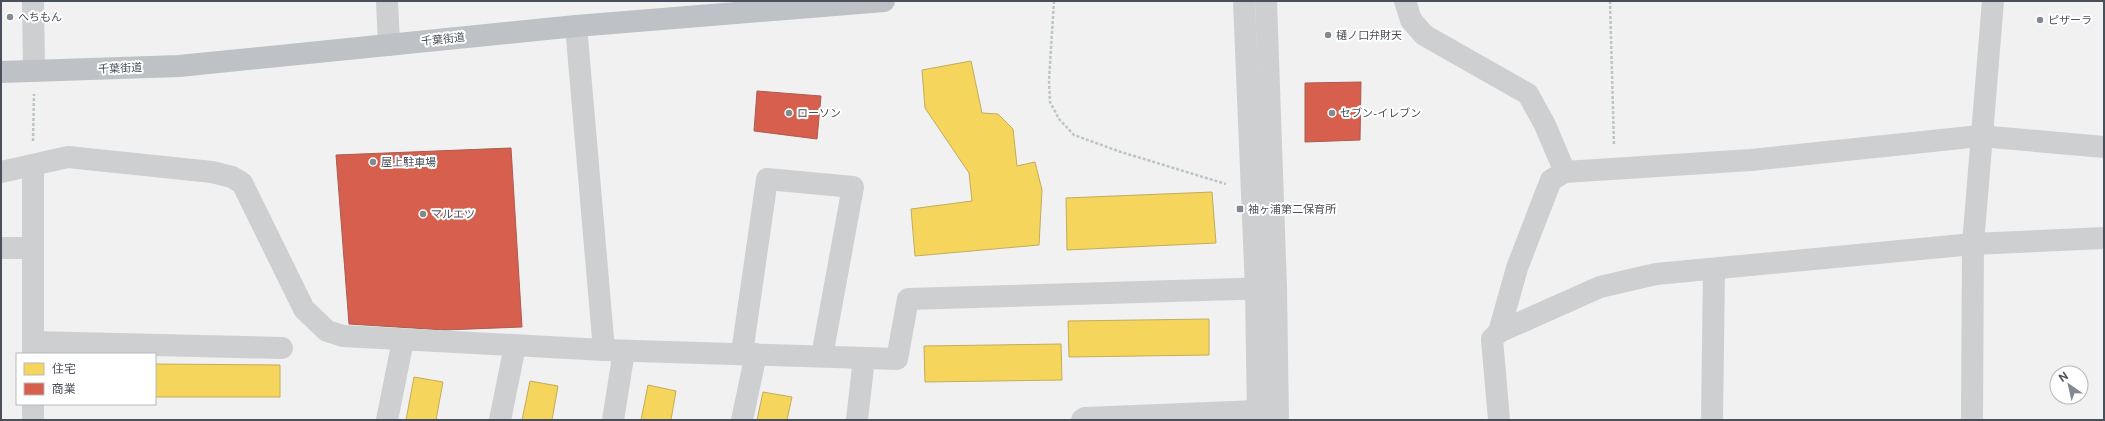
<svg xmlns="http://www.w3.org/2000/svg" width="2105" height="421" font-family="'Public Sans','Noto Sans JP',sans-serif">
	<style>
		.homes { fill: #f6d55c; stroke: #c2ad5c }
		.shops { fill: #d6604d; stroke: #ac5b51 }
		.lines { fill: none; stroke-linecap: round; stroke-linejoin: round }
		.path { stroke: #bbc5c3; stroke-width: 2.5; stroke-dasharray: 3 2; stroke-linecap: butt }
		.minor { stroke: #cdcfd1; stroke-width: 22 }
		.highway { stroke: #bec1c6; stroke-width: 22 }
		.poi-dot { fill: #848890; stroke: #fff; stroke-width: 1.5 }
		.labels { text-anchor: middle; stroke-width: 4; stroke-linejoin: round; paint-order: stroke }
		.poi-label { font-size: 11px; fill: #4a505b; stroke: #fff; text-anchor: start }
		.street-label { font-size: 11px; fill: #4a505b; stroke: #fff }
	</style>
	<rect width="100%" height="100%" fill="#f1f1f1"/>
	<g class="homes">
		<polygon points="971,61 982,113 998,114 1013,129 1017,166 1035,162 1042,190 1039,245 915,256 911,209 972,201 969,173 925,108 922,70"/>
		<polygon points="1212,192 1216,243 1067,250 1066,198"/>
		<polygon points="1209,319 1209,355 1069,357 1068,321"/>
		<polygon points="1061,344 1062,380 925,382 924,346"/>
		<polygon points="155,364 280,365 280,397 155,397"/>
		<polygon points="414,377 443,382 436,420 406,420"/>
		<polygon points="530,381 558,386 552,420 522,420"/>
		<polygon points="648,385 676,391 671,420 641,420"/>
		<polygon points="763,392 792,397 787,420 757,420"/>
	</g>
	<g class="shops">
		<polygon points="1361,82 1360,140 1305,142 1305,83"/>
		<polygon points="757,91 821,96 817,139 754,131"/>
		<polygon points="511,148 522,327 444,330 349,324 336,155"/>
	</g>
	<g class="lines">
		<g class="path">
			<polyline points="1054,1 1049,80 1050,102 1059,119 1074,135 1121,152 1226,184"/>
			<polyline points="1610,1 1614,146"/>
			<polyline points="33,141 34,94"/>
		</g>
		<g class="minor">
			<polyline points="33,1 34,71"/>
			<polyline points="387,1 389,45"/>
			<polyline points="1244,1 1256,289 1258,420"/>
			<polyline points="1266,1 1276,288 1278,420"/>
			<polyline points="1405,1 1411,20 1424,35 1528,94 1545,125 1565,172"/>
			<polyline points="576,26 604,350"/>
			<polyline points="1,172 68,157 212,172 232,177 242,183 304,309 327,331 343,336 604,350 897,359 908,299 1276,288"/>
			<polyline points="1,248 33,248"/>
			<polyline points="1499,332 1517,268 1551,180 1565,172 1751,160 1980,136 2104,147"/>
			<polyline points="33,342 282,348"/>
			<polyline points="742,353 767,179 853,187 822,356"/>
			<polyline points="33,354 33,166"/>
			<polyline points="33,404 33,420"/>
			<polyline points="387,420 403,340"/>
			<polyline points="500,420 515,346"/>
			<polyline points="613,420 624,351"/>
			<polyline points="742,420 756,354"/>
			<polyline points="857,420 864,358"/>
			<polyline points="1082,420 1085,418 1257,411"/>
			<polyline points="1499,420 1492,339 1499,332 1600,287 1656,274 1973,244 2104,238"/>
			<polyline points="1712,420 1714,269"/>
			<polyline points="1972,420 1973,244 1993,1"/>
		</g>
		<polyline class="highway" points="1,72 179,66 576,26 884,1"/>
	</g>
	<g class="poi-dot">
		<circle cx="10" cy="17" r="4"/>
		<circle cx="2040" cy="20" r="4"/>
		<circle cx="1328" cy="35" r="4"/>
		<circle cx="789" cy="113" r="4"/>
		<circle cx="1332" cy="113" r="4"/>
		<circle cx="373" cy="162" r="4"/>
		<rect x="1236" y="205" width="8" height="8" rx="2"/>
		<circle cx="423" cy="214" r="4"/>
	</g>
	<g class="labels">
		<g class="poi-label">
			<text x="18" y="21">へちもん</text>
			<text x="2048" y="24">ピザーラ</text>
			<text x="1336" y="39">樋ノ口弁財天</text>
			<text x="797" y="117">ローソン</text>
			<text x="1340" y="117">セブン-イレブン</text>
			<text x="381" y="166">屋上駐車場</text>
			<text x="1248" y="213">袖ヶ浦第二保育所</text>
			<text x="431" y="218">マルエツ</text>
		</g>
		<g class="street-label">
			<text transform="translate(443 39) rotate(-6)" y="4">千葉街道</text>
			<text transform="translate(120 68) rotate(-2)" y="4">千葉街道</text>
		</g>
	</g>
	<rect width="2105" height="421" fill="none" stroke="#4a505b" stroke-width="4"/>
	<rect x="16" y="353" width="140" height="52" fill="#ffffff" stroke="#b7b9bd"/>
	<rect x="24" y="363" width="20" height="12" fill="#f6d55c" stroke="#b7b9bd"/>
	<text x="52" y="373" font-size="12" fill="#4a505b">住宅</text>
	<rect x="24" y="383" width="20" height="12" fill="#d6604d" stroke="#b7b9bd"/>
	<text x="52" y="393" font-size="12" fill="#4a505b">商業</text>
	<g transform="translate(2069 385) rotate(326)"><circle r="19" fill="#ffffff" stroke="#b7b9bd"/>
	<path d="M0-3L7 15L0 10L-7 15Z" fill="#848890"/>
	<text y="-6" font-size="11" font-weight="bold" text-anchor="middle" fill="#4a505b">N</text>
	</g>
</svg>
